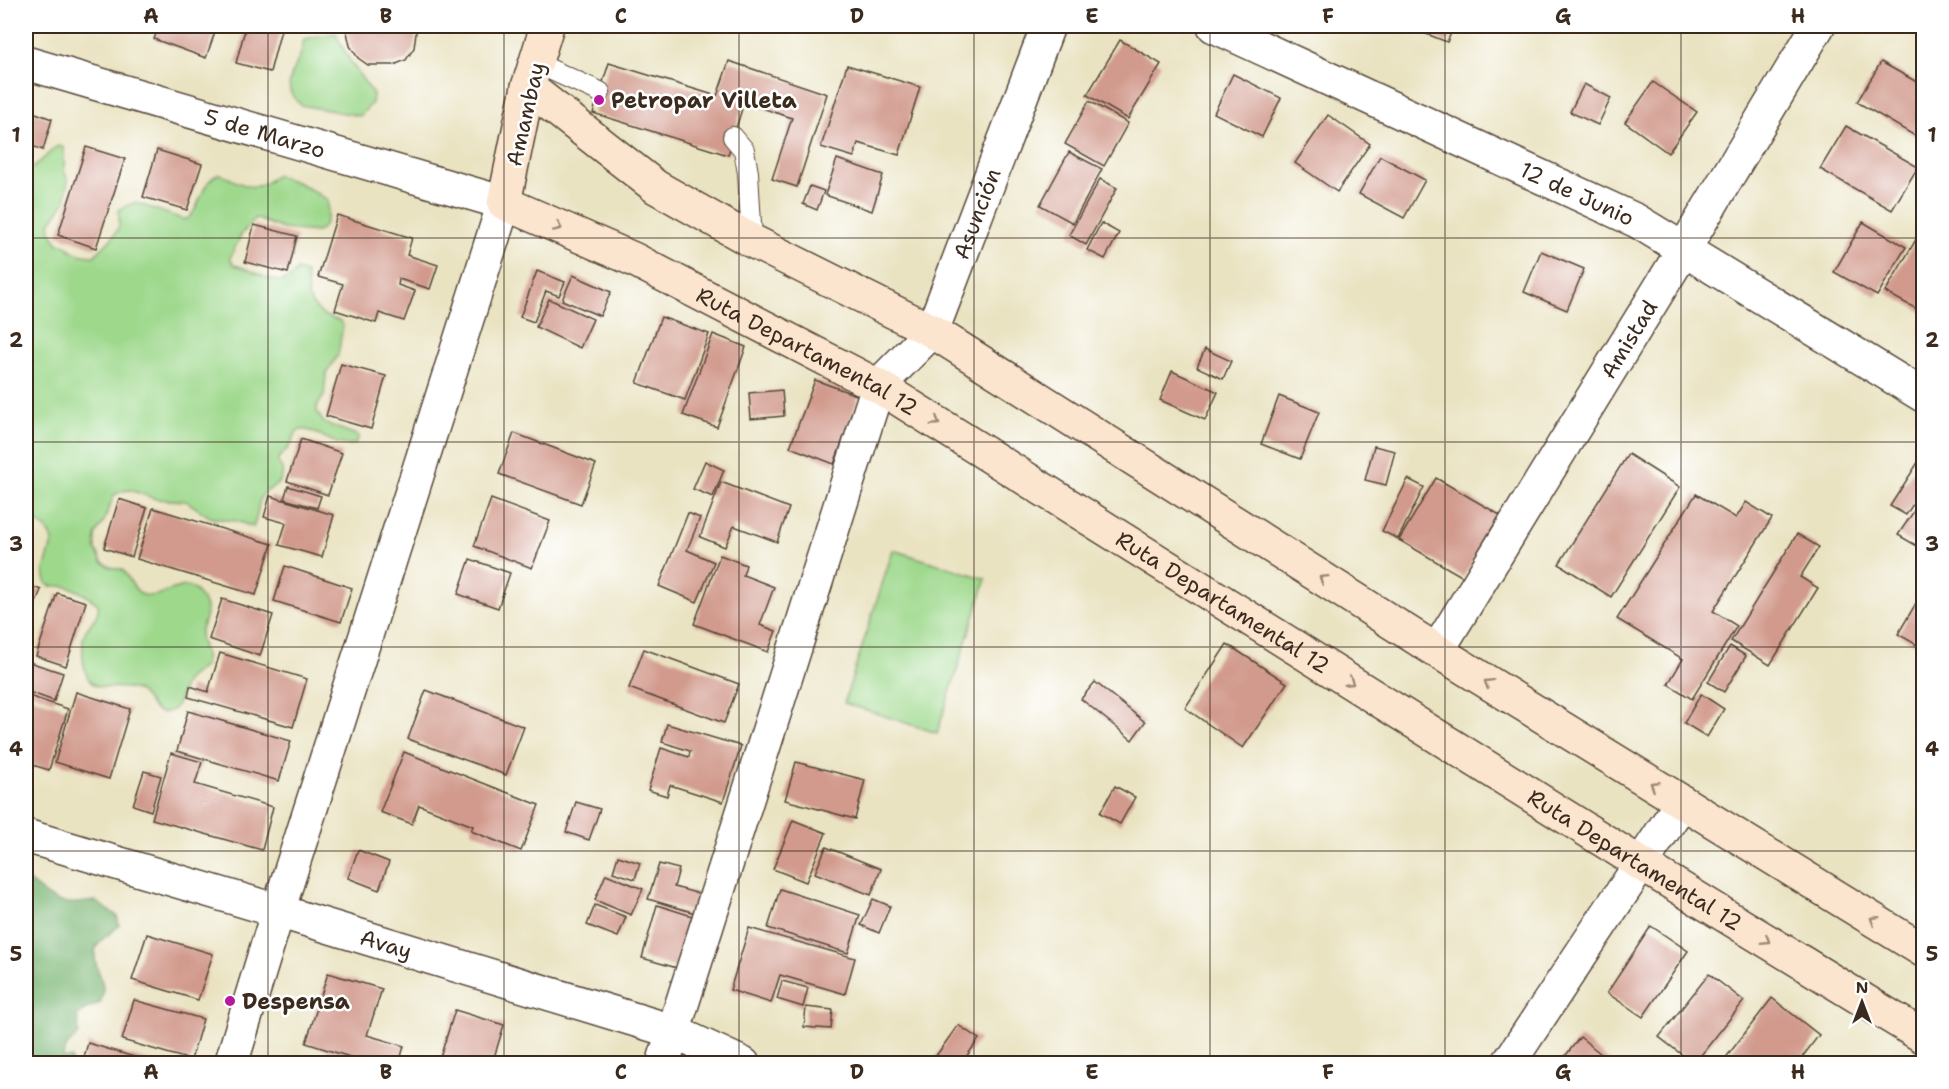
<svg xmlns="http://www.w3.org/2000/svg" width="1949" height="1089" font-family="'Shantell Sans',sans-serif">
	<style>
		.green { fill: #9dd88b; stroke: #6c8154; stroke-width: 1.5 }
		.forest { fill: #7eb877; stroke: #5c714a; stroke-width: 1.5 }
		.building { fill: #d19a8c }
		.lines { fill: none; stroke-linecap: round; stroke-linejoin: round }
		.lane-casing { stroke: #554637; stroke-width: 22 }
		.street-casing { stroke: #554637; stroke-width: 36 }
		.secondary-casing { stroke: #554637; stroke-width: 36 }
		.lane { stroke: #fff; stroke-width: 20 }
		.street { stroke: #fff; stroke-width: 33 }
		.secondary { stroke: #fce5cf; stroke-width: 33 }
		.oneway { stroke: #9c8876 }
		.grid { fill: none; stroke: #3b2a1e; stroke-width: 1.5; stroke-opacity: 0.55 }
		.poi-dot { fill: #b5179e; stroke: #fff; stroke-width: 2 }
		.labels { text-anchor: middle; stroke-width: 5; stroke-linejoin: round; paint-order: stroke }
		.poi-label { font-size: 22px; font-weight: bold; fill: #3b2a1e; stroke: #fff; text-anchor: start }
		.street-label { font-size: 22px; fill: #3b2a1e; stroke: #fff }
		.neatline { fill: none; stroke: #3b2a1e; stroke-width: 2 }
		.grid-label { font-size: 20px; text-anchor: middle; font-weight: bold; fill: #3b2a1e }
	</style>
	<rect width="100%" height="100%" fill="#fff"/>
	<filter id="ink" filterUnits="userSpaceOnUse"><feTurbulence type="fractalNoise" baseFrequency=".0167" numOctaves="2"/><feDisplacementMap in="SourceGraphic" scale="12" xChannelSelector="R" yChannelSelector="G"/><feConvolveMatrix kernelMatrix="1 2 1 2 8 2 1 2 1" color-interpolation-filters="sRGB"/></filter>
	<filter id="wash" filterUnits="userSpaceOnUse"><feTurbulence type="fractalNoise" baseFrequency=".008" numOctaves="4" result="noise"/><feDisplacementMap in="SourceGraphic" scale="24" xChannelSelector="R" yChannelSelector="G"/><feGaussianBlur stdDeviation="1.35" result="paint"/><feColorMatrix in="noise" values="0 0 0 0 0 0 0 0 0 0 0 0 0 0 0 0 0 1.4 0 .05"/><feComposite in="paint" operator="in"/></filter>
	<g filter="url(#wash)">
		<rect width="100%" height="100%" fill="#eae3c2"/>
		<g class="green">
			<path d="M336,33c9,23 23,41 37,61l-1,9 -12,13 -59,-11c-20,-17 -10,-28 -2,-47 3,-6 4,-13 5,-19z"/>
			<path d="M60,146l4,2v23l4,9 -2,17 -3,8 -13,18 1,8 6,12 9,2c7,9 17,11 28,11 7,-7 24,-21 25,-31 1,-5 -1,-10 0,-15l16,-8 47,17h5c15,-11 13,-38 32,-45 25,9 33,23 57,1l23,8 29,17c0,11 1,26 -11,32l-34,-3 -28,-11 -14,17 -11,23 4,7c15,2 38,20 52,15 4,-1 8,-6 11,-10l9,3 2,23 4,8 11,11 17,6 3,4 -5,30 -12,19 -2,22 -7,10v6l7,11 35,13 -4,8c-25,5 -40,-20 -58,-13l-8,16 -11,12v4l4,5c3,17 -10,18 -19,26 -6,6 -4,23 -10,33l-16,-6 -26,-3 -25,-17 -30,-2 -26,-9 -8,1 -8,4 -10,26 -9,15 1,14 6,12 8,5 13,3c6,8 12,22 21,25 19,6 41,-22 55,0 2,4 6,8 7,12 2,10 -5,18 -6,27 0,12 8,18 5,32 -5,4 -14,8 -18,14 -7,9 -6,27 -17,31 -18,8 -20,-13 -32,-20 -13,-7 -40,1 -48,-10 -7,-8 -8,-30 -7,-40 0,-15 18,-22 15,-37 -16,-12 -28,-20 -48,-18l-4,-3 -2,-13 9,-30 -7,-11 -14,-10 -6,6v-356l7,-1 23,-21z"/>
			<polygon points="893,550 986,579 937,733 844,703"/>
		</g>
		<path class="forest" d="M26,879c29,23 31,28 69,22l22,15 2,9c-6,8 -17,12 -21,19 -12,20 14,37 2,59l-16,7 -7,6 2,18 -12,12 -5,12h9l1,5h-46z"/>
		<g id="blocks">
			<g class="building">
				<polygon points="159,26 217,26 206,58 154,39"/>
				<polygon points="246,26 282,26 270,72 236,63"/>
				<polygon points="349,26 415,26 416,33 414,48 406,60 394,65 368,65 358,58 350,46 347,32"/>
				<polygon points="1406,26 1454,26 1447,42"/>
				<polygon points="1120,40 1161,64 1128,119 1087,95"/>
				<polygon points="729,61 827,94 797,187 772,179 792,118 744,102 728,155 593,113 609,63 717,96"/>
				<polygon points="1881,62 1924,86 1922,140 1857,102"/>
				<polygon points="847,65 920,87 899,155 858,143 854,157 821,147"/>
				<polygon points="1233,74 1281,98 1262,137 1214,113"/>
				<polygon points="1653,82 1697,112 1668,153 1625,122"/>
				<polygon points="1584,84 1611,98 1598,125 1570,112"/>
				<polygon points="1089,101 1128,123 1104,166 1065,144"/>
				<polygon points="33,112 52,119 43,150 26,144 26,135"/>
				<polygon points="1328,115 1370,144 1337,192 1295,163"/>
				<polygon points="1846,126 1918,167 1892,210 1820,169"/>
				<polygon points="86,147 125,159 96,248 58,235"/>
				<polygon points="157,150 202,164 187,210 143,197"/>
				<polygon points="1069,152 1102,169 1073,223 1040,205"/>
				<polygon points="1380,156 1425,180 1404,218 1359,194"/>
				<polygon points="837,159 883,175 872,211 825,195"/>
				<polygon points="1100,179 1117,188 1086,245 1069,235"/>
				<polygon points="810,186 824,191 817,210 803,204"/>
				<polygon points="337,215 412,238 407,255 438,265 430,289 399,279 398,285 415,291 404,321 379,313 376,323 335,310 343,284 318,277"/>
				<polygon points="1863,222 1906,247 1877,296 1834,272"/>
				<polygon points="1101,223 1119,233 1105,259 1087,250"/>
				<polygon points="254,225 297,236 288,273 245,262"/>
				<polygon points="1924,226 1924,313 1885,292"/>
				<polygon points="1541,251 1584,269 1567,310 1524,292"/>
				<polygon points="537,271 565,282 559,296 546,291 534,322 520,317"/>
				<polygon points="573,275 611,292 600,316 562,300"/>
				<polygon points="549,299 593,319 580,348 536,327"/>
				<polygon points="661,317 709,334 685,400 637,383"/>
				<polygon points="713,334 746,347 717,427 683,415"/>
				<polygon points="1205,349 1231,361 1223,379 1197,367"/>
				<polygon points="341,364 386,376 371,429 326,416"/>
				<polygon points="1172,371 1218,392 1205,420 1160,400"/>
				<polygon points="815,380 859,396 834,464 790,447"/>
				<polygon points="782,390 784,416 751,419 749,393"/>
				<polygon points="1279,396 1319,412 1300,459 1261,444"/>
				<polygon points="514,433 596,464 581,504 499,474"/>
				<polygon points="301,439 342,453 328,495 287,481"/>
				<polygon points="1374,446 1395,451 1386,485 1365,480"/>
				<polygon points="1924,453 1924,487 1906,515 1890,506"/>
				<polygon points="1628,454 1680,487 1611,597 1559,564"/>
				<polygon points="705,461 724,470 713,497 693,489"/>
				<polygon points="1436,478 1500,515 1463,577 1399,540"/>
				<polygon points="1408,479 1424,487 1398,539 1382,531"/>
				<polygon points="721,482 789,508 777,542 734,526 725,547 700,537"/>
				<polygon points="288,486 321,496 317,508 284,499"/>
				<polygon points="1696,494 1736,518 1746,502 1772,518 1713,611 1737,626 1692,699 1668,684 1683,659 1617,619"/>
				<polygon points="270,496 334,515 322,557 279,545 286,523 264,517"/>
				<polygon points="1924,496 1924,550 1898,535"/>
				<polygon points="119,499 147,508 132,557 104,548"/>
				<polygon points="491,499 550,521 532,568 474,546"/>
				<polygon points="153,508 272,544 256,595 137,559"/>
				<polygon points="688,513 700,518 687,550 714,562 697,602 659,586"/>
				<polygon points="1797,534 1819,547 1800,577 1818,588 1770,665 1731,641"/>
				<polygon points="720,555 746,565 743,575 774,587 760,625 776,631 768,652 694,624"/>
				<polygon points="470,559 510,573 498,608 458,594"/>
				<polygon points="285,566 352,588 341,622 274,601"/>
				<polygon points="26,584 41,590 30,617 26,615"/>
				<polygon points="57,593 86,602 66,666 36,656"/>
				<polygon points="1919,598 1924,600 1924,649 1898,634"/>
				<polygon points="222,599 273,615 260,656 209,639"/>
				<polygon points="26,623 30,625 26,638"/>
				<polygon points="1227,644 1287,683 1243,748 1185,708"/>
				<polygon points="1730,646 1746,656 1724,692 1708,682"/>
				<polygon points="644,649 739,684 724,723 629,688"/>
				<polygon points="220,653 307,679 293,727 188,697 190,686 208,692"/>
				<polygon points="26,661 63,673 54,701 26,691"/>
				<polygon points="1095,682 1145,722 1132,740 1081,699"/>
				<polygon points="426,690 524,727 506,775 408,739"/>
				<polygon points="76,692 130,709 109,779 55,762"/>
				<polygon points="1701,694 1724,709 1707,737 1684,723"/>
				<polygon points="26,695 68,709 49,770 26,763"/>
				<polygon points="188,711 291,741 279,781 177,751"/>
				<polygon points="667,724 741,746 723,802 670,785 667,796 648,790 661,748 689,757 690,751 662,742"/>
				<polygon points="404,752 539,805 521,851 471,831 473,826 419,805 412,824 380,812"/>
				<polygon points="171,753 202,762 195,784 273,807 262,850 152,819"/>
				<polygon points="796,762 865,780 855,819 785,800"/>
				<polygon points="144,771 161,776 151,811 133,805"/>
				<polygon points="1115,786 1135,797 1120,824 1100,813"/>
				<polygon points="576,802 600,809 589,840 566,832"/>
				<polygon points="793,820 826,833 806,882 773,869"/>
				<polygon points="826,847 881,869 871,895 815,873"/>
				<polygon points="358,850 389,862 379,890 348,878"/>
				<polygon points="618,856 640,863 635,879 613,872"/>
				<polygon points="659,864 679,869 674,887 700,894 695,913 648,899"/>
				<polygon points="606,874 643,889 631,915 595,900"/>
				<polygon points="780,889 860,915 848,953 768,928"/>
				<polygon points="873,899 890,906 879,933 861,925"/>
				<polygon points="595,905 626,917 618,937 587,925"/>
				<polygon points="657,905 692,916 677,968 642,958"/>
				<polygon points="1651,926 1688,951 1643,1017 1607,993"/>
				<polygon points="749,928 855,958 845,994 780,975 771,1003 730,990"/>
				<polygon points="147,934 213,954 198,1000 132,980"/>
				<polygon points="328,973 382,989 367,1035 404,1046 399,1064 372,1064 306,1043"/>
				<polygon points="1709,974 1744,1001 1694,1064 1659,1037"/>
				<polygon points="782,981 808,988 803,1007 777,999"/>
				<polygon points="1772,998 1819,1035 1797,1064 1721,1064"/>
				<polygon points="134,1000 203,1019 191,1060 122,1040"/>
				<polygon points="806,1007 833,1010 831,1029 804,1027"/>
				<polygon points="455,1010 504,1025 492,1064 438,1064"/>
				<polygon points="958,1025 979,1039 961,1064 937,1064 933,1060"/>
				<polygon points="1580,1037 1611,1062 1609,1064 1559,1064"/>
				<polygon points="88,1043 154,1063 154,1064 82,1064"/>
				<polygon points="326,1055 353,1063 353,1064 324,1064"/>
			</g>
		</g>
	</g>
	<g filter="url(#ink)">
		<use href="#blocks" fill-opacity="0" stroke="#554637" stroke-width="1.5"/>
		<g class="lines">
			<g class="lane-casing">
				<g id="lane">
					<polyline points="536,63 600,92"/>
					<polyline points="733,137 744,150 748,173 752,241"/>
				</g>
			</g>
			<g class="street-casing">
				<g id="street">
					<path id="s1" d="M1214,26l423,195 287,175"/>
					<path id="s2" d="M26,63l478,140 -226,708 -47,153"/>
					<path id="s3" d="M1437,651l247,-402 134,-223"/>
					<path id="s4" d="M26,836l252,75 394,120 71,33"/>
					<path id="s5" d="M663,1064l215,-678 54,-55 116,-305"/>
					<polyline points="1508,1064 1682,802"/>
				</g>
			</g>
			<g class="secondary-casing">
				<g id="secondary">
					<path id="s6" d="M547,26l-19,61 -24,116 129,56 245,127 763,478 283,173"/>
					<polyline points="528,87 656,187 752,241 932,331 1437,651 1924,951"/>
				</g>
			</g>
			<use href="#lane" class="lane"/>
			<use href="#street" class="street"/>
			<use href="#secondary" class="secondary"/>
		</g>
		<defs><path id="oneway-chevron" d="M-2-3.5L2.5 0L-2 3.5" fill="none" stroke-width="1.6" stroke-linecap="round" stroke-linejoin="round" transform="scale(1.5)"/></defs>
		<g class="oneway">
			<use href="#oneway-chevron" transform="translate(558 227) rotate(24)"/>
			<use href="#oneway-chevron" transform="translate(936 422) rotate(32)"/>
			<use href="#oneway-chevron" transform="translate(1323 579) rotate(-148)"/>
			<use href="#oneway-chevron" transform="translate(1350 682) rotate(32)"/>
			<use href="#oneway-chevron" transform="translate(1488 683) rotate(-148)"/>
			<use href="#oneway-chevron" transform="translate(1654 785) rotate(-148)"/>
			<use href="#oneway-chevron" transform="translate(1874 920) rotate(-148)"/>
			<use href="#oneway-chevron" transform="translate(1766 940) rotate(32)"/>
		</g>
	</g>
	<path class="grid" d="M268,26v1038M504,26v1038M739,26v1038M974,26v1038M1210,26v1038M1445,26v1038M1681,26v1038M26,238h1898M26,442h1898M26,647h1898M26,851h1898"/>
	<g class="poi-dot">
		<circle cx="599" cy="100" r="6"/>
		<circle cx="230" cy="1001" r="6"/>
	</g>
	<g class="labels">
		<g class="poi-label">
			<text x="611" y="108">Petropar Villeta</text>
			<text x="242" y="1009">Despensa</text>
		</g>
		<g class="street-label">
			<text transform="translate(525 114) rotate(-77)" y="8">Amambay</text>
			<text dy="8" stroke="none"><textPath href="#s2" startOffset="249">5 de Marzo</textPath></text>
			<text dy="8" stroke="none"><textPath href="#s1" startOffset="400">12 de Junio</textPath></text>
			<text dy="8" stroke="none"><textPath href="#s5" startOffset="914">Asunción</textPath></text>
			<text dy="8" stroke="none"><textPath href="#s3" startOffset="366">Amistad</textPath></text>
			<text dy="8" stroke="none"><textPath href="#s6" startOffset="520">Ruta Departamental 12</textPath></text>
			<text dy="8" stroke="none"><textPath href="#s6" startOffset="1006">Ruta Departamental 12</textPath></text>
			<text dy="8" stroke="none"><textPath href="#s6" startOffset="1492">Ruta Departamental 12</textPath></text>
			<text dy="8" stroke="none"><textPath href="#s4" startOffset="376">Avay</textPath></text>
		</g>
	</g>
	<rect width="1949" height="1089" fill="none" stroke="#fff" stroke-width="66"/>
	<g transform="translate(1862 1002)" stroke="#ffffff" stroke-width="4.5" paint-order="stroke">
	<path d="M0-4.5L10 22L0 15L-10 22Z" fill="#3b2a1e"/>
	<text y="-9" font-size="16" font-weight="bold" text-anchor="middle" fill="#3b2a1e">N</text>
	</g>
	<rect x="33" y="33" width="1883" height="1023" class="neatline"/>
	<g class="grid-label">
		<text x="151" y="23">A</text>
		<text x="386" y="23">B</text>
		<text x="621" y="23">C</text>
		<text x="857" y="23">D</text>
		<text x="1092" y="23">E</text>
		<text x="1328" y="23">F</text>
		<text x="1563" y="23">G</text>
		<text x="1798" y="23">H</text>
		<text x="16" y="142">1</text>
		<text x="1932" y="142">1</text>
		<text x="16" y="347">2</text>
		<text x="1932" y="347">2</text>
		<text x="16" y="551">3</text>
		<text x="1932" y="551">3</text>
		<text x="16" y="756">4</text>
		<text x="1932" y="756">4</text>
		<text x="16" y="961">5</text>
		<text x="1932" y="961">5</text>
		<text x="151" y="1079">A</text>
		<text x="386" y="1079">B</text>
		<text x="621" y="1079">C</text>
		<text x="857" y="1079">D</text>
		<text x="1092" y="1079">E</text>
		<text x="1328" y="1079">F</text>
		<text x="1563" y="1079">G</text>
		<text x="1798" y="1079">H</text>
	</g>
</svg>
